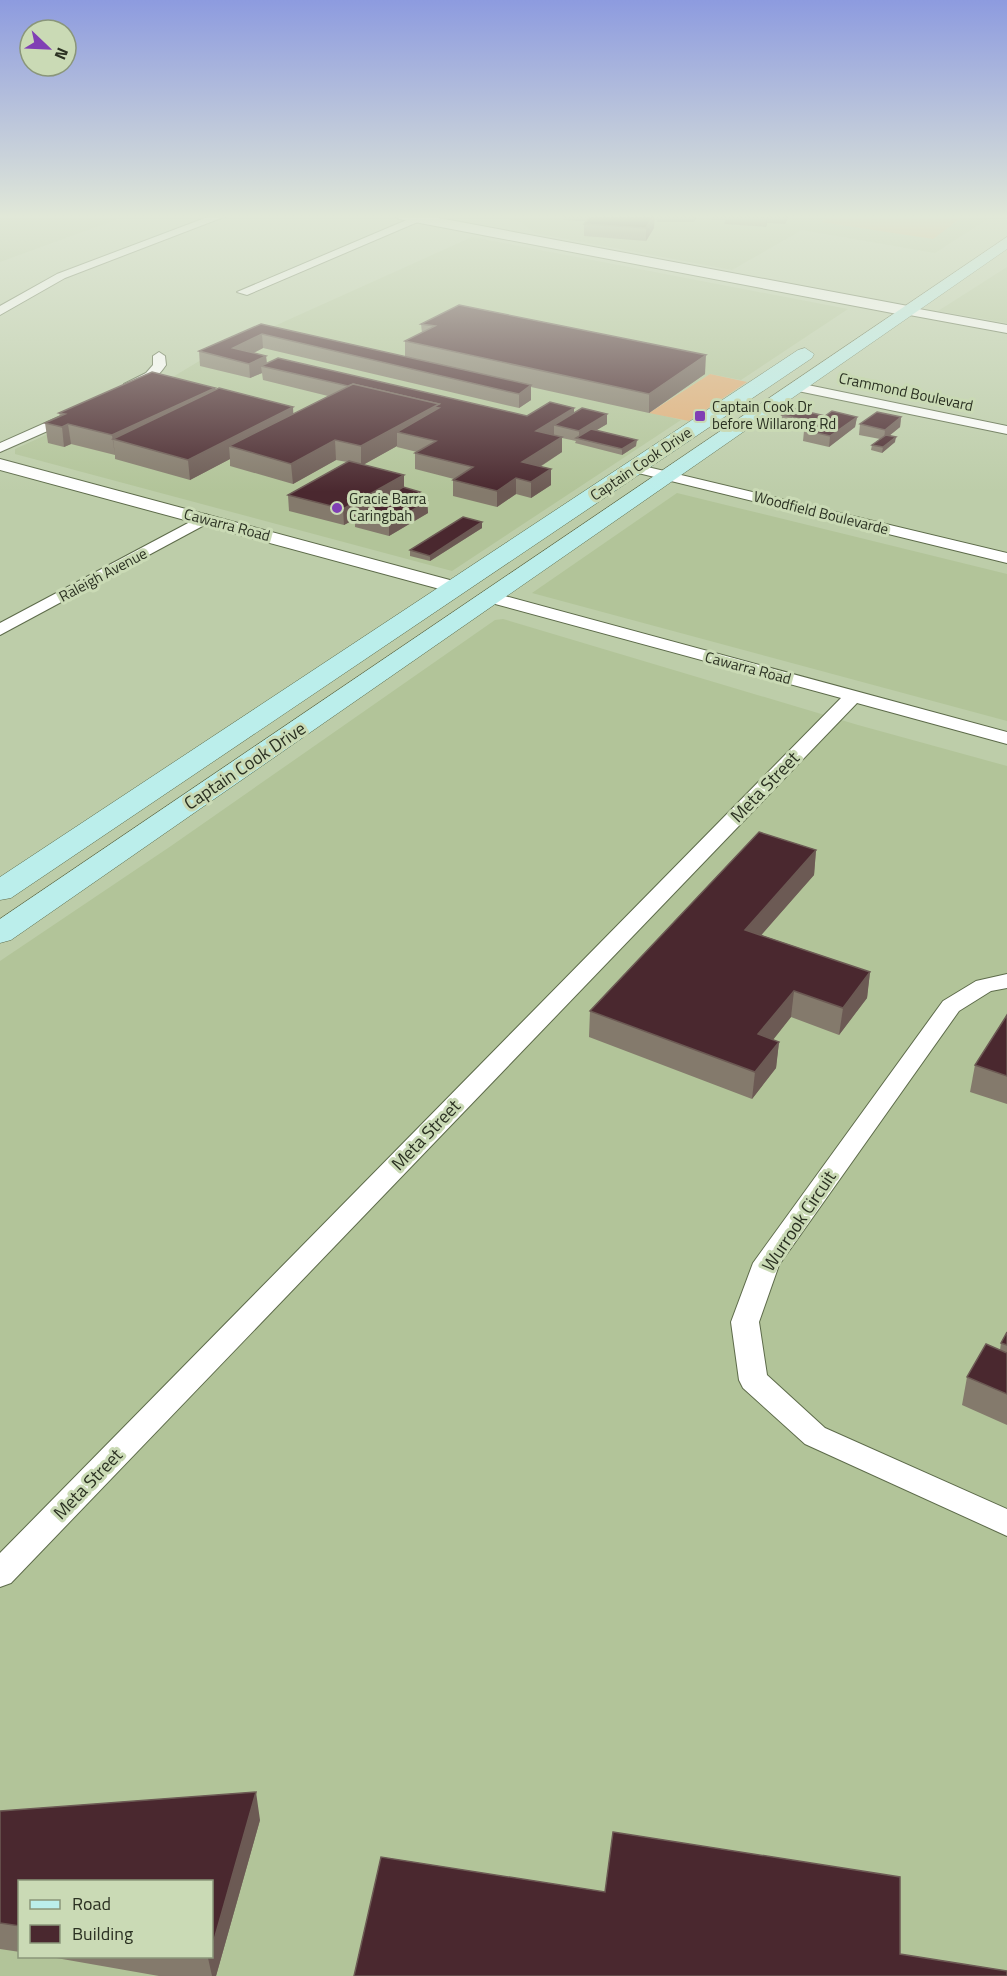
<svg xmlns="http://www.w3.org/2000/svg" width="1007" height="1976" font-family="'Titillium Web',sans-serif">
	<style>
		.built { fill: #b2c499; fill-rule: evenodd }
		.green { fill: #e1ad77 }
		.lines { fill: none; stroke-linecap: round; stroke-linejoin: round }
		.minor-casing { stroke: #5d6b4a; stroke-width: 2 }
		.tertiary-casing { stroke: #5d6b4a; stroke-width: 2 }
		.secondary-casing { stroke: #5d6b4a; stroke-width: 1 }
		.minor { fill: #fff; fill-rule: evenodd }
		.tertiary { fill: #fff; fill-rule: evenodd }
		.secondary { fill: #bbeeeb; fill-rule: evenodd }
		.wall { fill: #847a6c }
		.shaded-wall { fill: #6c5a54 }
		.building { fill: #4a282f; stroke: #6c5a54; stroke-width: 1.5 }
		.poi-dot { fill: #803fb4; stroke: #cadab5; stroke-width: 2 }
		.labels { text-anchor: middle; stroke-width: 6; stroke-linejoin: round; paint-order: stroke }
		.far-street-label { font-size: 15px; fill: #2b3122; stroke: #cadab5 }
		.far-poi-label { font-size: 15px; fill: #2b3122; stroke: #cadab5; text-anchor: start }
		.street-label { font-size: 18px; fill: #2b3122; stroke: #cadab5 }
	</style>
	<rect width="100%" height="100%" fill="#bdcda9"/>
	<g class="built">
		<polygon points="0,215 129,215 0,262"/>
		<polygon points="489,215 994,215 935,253 802,230 732,270 535,233 521,222"/>
		<polygon points="472,237 848,309 741,380 710,374 649,412 681,420 452,571 15,454 15,449 171,378 206,357"/>
		<polygon points="1007,267 1007,323 938,311"/>
		<polygon points="677,493 1007,574 1007,721 532,593"/>
		<path d="M503,619l355,106 149,41v1210h-1007v-1015l171,-115 324,-226zM20,1882h192v74h-192z"/>
	</g>
	<g class="green">
		<polygon points="832,215 965,215 933,239 821,222"/>
		<polygon points="710,374 747,382 689,421 649,413"/>
	</g>
	<g class="lines">
		<g class="minor-casing">
			<g id="minor">
				<polygon points="213,215 229,215 65,278 0,315 0,306 57,274"/>
				<polygon points="416,216 420,217 420,221 247,295 237,292"/>
				<polygon points="908,307 1007,325 1007,333 904,314 902,311"/>
				<path d="M159,352l6,4 1,9c-8,12 -25,28 -42,25v-6l22,-11 7,-8v-9z"/>
				<polygon points="798,383 1007,426 1007,434 793,390 791,387"/>
				<polygon points="72,411 77,412 77,418 0,452 0,443"/>
				<polygon points="635,464 1007,553 1007,563 630,471 628,468"/>
				<polygon points="205,514 210,516 213,519 210,522 0,635 0,623"/>
				<polygon points="490,592 1007,732 1007,744 857,703 11,1583 0,1587 0,1553 841,698 484,601 482,597 484,593"/>
				<polygon points="1007,974 1007,988 991,991 959,1011 779,1265 759,1322 767,1375 825,1428 1007,1509 1007,1536 805,1444 743,1388 739,1380 731,1322 753,1263 943,1001 976,981"/>
			</g>
		</g>
		<g class="tertiary-casing">
			<g id="tertiary">
				<polygon points="393,215 423,215 908,306 916,311 908,316 399,219"/>
				<polygon points="0,459 461,583 464,587 461,591 447,591 0,470"/>
			</g>
		</g>
		<g class="secondary-casing">
			<g id="secondary">
				<polygon points="1007,237 1007,249 11,940 0,943 0,919"/>
				<polygon points="805,348 814,354 812,358 11,898 0,900 0,877 798,350"/>
			</g>
		</g>
		<use href="#minor" class="minor"/>
		<use href="#tertiary" class="tertiary"/>
		<use href="#secondary" class="secondary"/>
	</g>
	<g class="wall">
		<polygon points="563,215 698,215 694,222 657,222 657,220 654,220 654,228 646,241 584,236 584,224 586,221 563,220"/>
		<polygon points="712,215 789,215 785,224 767,223 766,227 724,224 725,220 712,220"/>
		<polygon points="459,305 705,374 649,413 531,387 531,400 519,408 263,348 254,353 266,356 267,364 527,416 574,413 607,424 596,430 636,446 622,455 575,443 576,441 562,438 562,452 540,467 551,485 531,498 516,494 497,507 453,496 453,480 454,479 415,469 415,453 417,452 397,447 397,446 363,465 404,475 404,488 420,500 427,501 428,513 389,536 355,527 355,519 344,525 289,511 288,495 347,462 336,460 293,484 230,466 230,459 190,480 115,459 115,455 71,444 64,447 48,443 45,423 60,416 59,413 215,388 216,390 293,414 328,396 263,380 262,373 250,378 200,366 199,351 261,324 405,357 405,341 422,333 421,324"/>
		<polygon points="782,415 825,416 857,417 855,427 829,447 803,441 804,431 781,425"/>
		<polygon points="901,417 900,427 890,435 895,442 882,453 871,450 872,445 880,439 859,435 860,424"/>
		<polygon points="482,522 482,528 430,561 410,556 410,550"/>
		<polygon points="816,850 814,875 761,935 870,972 867,998 839,1035 791,1017 773,1040 779,1042 776,1068 752,1099 589,1037 590,1011"/>
		<polygon points="1007,1015 1007,1104 970,1092 975,1065"/>
		<polygon points="1007,1332 1007,1425 962,1405 967,1377 1000,1350 1001,1343"/>
		<polygon points="0,1811 260,1820 216,1976 159,1976 45,1956 212,1956 20,1881 20,1952 0,1949"/>
	</g>
	<g class="shaded-wall">
		<polygon points="655,215 654,228 646,241 646,228"/>
		<polygon points="694,215 698,215 694,222"/>
		<polygon points="766,215 768,215 767,223 766,227"/>
		<polygon points="786,215 789,215 785,224"/>
		<polygon points="262,334 263,348 237,361 233,348"/>
		<polygon points="706,355 705,374 649,413 649,394"/>
		<polygon points="266,356 267,367 261,366 262,373 250,378 249,364"/>
		<polygon points="531,385 531,400 519,408 519,394"/>
		<polygon points="215,388 217,407 113,439 115,455 112,435"/>
		<polygon points="439,404 439,423 397,432 397,446 361,466 361,446"/>
		<polygon points="293,407 294,426 229,446 230,459 190,480 188,460"/>
		<polygon points="574,408 574,423 554,425 554,435 536,431"/>
		<polygon points="607,414 607,424 582,439 579,439 579,431"/>
		<polygon points="857,417 855,427 829,447 830,436"/>
		<polygon points="901,417 900,427 884,440 885,430"/>
		<polygon points="68,424 71,444 64,447 62,427"/>
		<polygon points="562,437 562,452 522,478 522,462"/>
		<polygon points="896,437 895,442 882,453 883,447"/>
		<polygon points="335,440 336,460 293,484 291,464"/>
		<polygon points="637,440 636,446 622,455 622,449"/>
		<polygon points="551,469 551,485 531,498 531,482"/>
		<polygon points="404,475 404,491 355,516 355,519 344,525 343,509"/>
		<polygon points="516,478 516,494 497,507 497,491"/>
		<polygon points="420,492 420,503 411,497"/>
		<polygon points="427,501 428,513 389,536 389,525"/>
		<polygon points="482,522 482,528 430,561 430,556"/>
		<polygon points="816,850 814,875 743,956 745,930"/>
		<polygon points="870,972 867,998 839,1035 843,1008"/>
		<polygon points="794,991 791,1017 756,1061 758,1034"/>
		<polygon points="779,1042 776,1068 752,1099 755,1072"/>
		<polygon points="256,1792 260,1820 216,1976 212,1976 208,1958 209,1956 212,1956 212,1947"/>
	</g>
	<g class="building">
		<polygon points="591,215 654,215 646,228 584,224"/>
		<polygon points="459,305 706,355 649,394 405,341 435,326 421,324"/>
		<polygon points="261,324 531,385 519,394 262,334 233,348 266,356 249,364 199,351"/>
		<polygon points="278,358 527,416 550,402 574,408 536,431 562,437 522,462 551,469 531,482 516,478 497,491 453,480 473,467 415,453 436,441 397,432 439,408 433,407 439,404 353,384 348,386 261,366"/>
		<polygon points="152,372 215,388 112,435 68,424 62,427 45,423 65,414 59,413"/>
		<polygon points="353,384 439,404 361,446 335,440 291,464 229,446"/>
		<polygon points="219,388 293,407 188,460 113,439"/>
		<polygon points="582,408 607,414 579,431 554,425"/>
		<polygon points="792,408 825,416 832,411 857,417 830,436 804,430 815,422 782,415"/>
		<polygon points="877,412 901,417 885,430 860,424"/>
		<polygon points="591,429 637,440 622,449 576,438"/>
		<polygon points="886,435 896,437 883,447 872,445"/>
		<polygon points="349,461 404,475 343,509 288,495"/>
		<polygon points="403,487 420,492 411,497 427,501 389,525 355,516"/>
		<polygon points="463,517 482,522 430,556 410,550"/>
		<polygon points="759,832 816,850 745,930 870,972 843,1008 794,991 758,1034 779,1042 755,1072 590,1011"/>
		<polygon points="1007,1015 1007,1076 975,1065"/>
		<polygon points="1007,1332 1007,1345 1001,1343"/>
		<polygon points="986,1344 1007,1353 1007,1394 967,1377"/>
		<polygon points="256,1792 212,1947 212,1881 20,1881 20,1926 0,1923 0,1811"/>
		<polygon points="613,1832 900,1877 900,1954 1007,1971 1007,1976 354,1976 381,1857 605,1892"/>
	</g>
	<linearGradient id="sky" x2="0" y2="1"><stop stop-color="#8d9bdf"/><stop offset="0.44" stop-color="#e1e8d8"/><stop offset="1" stop-color="#e1e8d8" stop-opacity="0"/></linearGradient>
	<rect width="1007" height="492" fill="url(#sky)"/>
	<g class="poi-dot">
		<rect x="694" y="410" width="12" height="12" rx="3"/>
		<circle cx="337" cy="508" r="6"/>
	</g>
	<g class="labels">
		<g class="far-street-label">
			<text transform="translate(906 392) rotate(12)" y="5">Crammond Boulevard</text>
			<text transform="translate(641 464) rotate(-34)" y="5">Captain Cook Drive</text>
			<text transform="translate(821 513) rotate(14)" y="5">Woodfield Boulevarde</text>
			<text transform="translate(227 525) rotate(15)" y="5">Cawarra Road</text>
			<text transform="translate(103 575) rotate(-28)" y="5">Raleigh Avenue</text>
			<text transform="translate(748 668) rotate(15)" y="5">Cawarra Road</text>
		</g>
		<g class="far-poi-label">
			<text x="712" y="412">Captain Cook Dr<tspan x="712" dy="17">before Willarong Rd</tspan></text>
			<text x="349" y="504">Gracie Barra<tspan x="349" dy="17">Caringbah</tspan></text>
		</g>
		<g class="street-label">
			<text transform="translate(245 766) rotate(-34)" y="6">Captain Cook Drive</text>
			<text transform="translate(765 787) rotate(-46)" y="6">Meta Street</text>
			<text transform="translate(426 1135) rotate(-46)" y="6">Meta Street</text>
			<text transform="translate(799 1221) rotate(-56)" y="6">Wurrook Circuit</text>
			<text transform="translate(88 1484) rotate(-46)" y="6">Meta Street</text>
		</g>
	</g>
	<rect x="18" y="1880" width="195" height="78" fill="#cadab5" stroke="#8a967a" stroke-width="1.5"/>
	<rect x="30" y="1900" width="30" height="9" fill="#bbeeeb" stroke="#8a967a" stroke-width="1.5"/>
	<text x="72" y="1910" font-size="18" fill="#2b3122">Road</text>
	<rect x="30" y="1925" width="30" height="18" fill="#4a282f" stroke="#8a967a" stroke-width="1.5"/>
	<text x="72" y="1940" font-size="18" fill="#2b3122">Building</text>
	<g transform="translate(48 48) rotate(113)"><circle r="28" fill="#cadab5" stroke="#8a967a" stroke-width="1.5"/>
	<path d="M0-4.5L10 22L0 15L-10 22Z" fill="#803fb4"/>
	<text y="-9" font-size="16" font-weight="bold" text-anchor="middle" fill="#2b3122">N</text>
	</g>
</svg>
